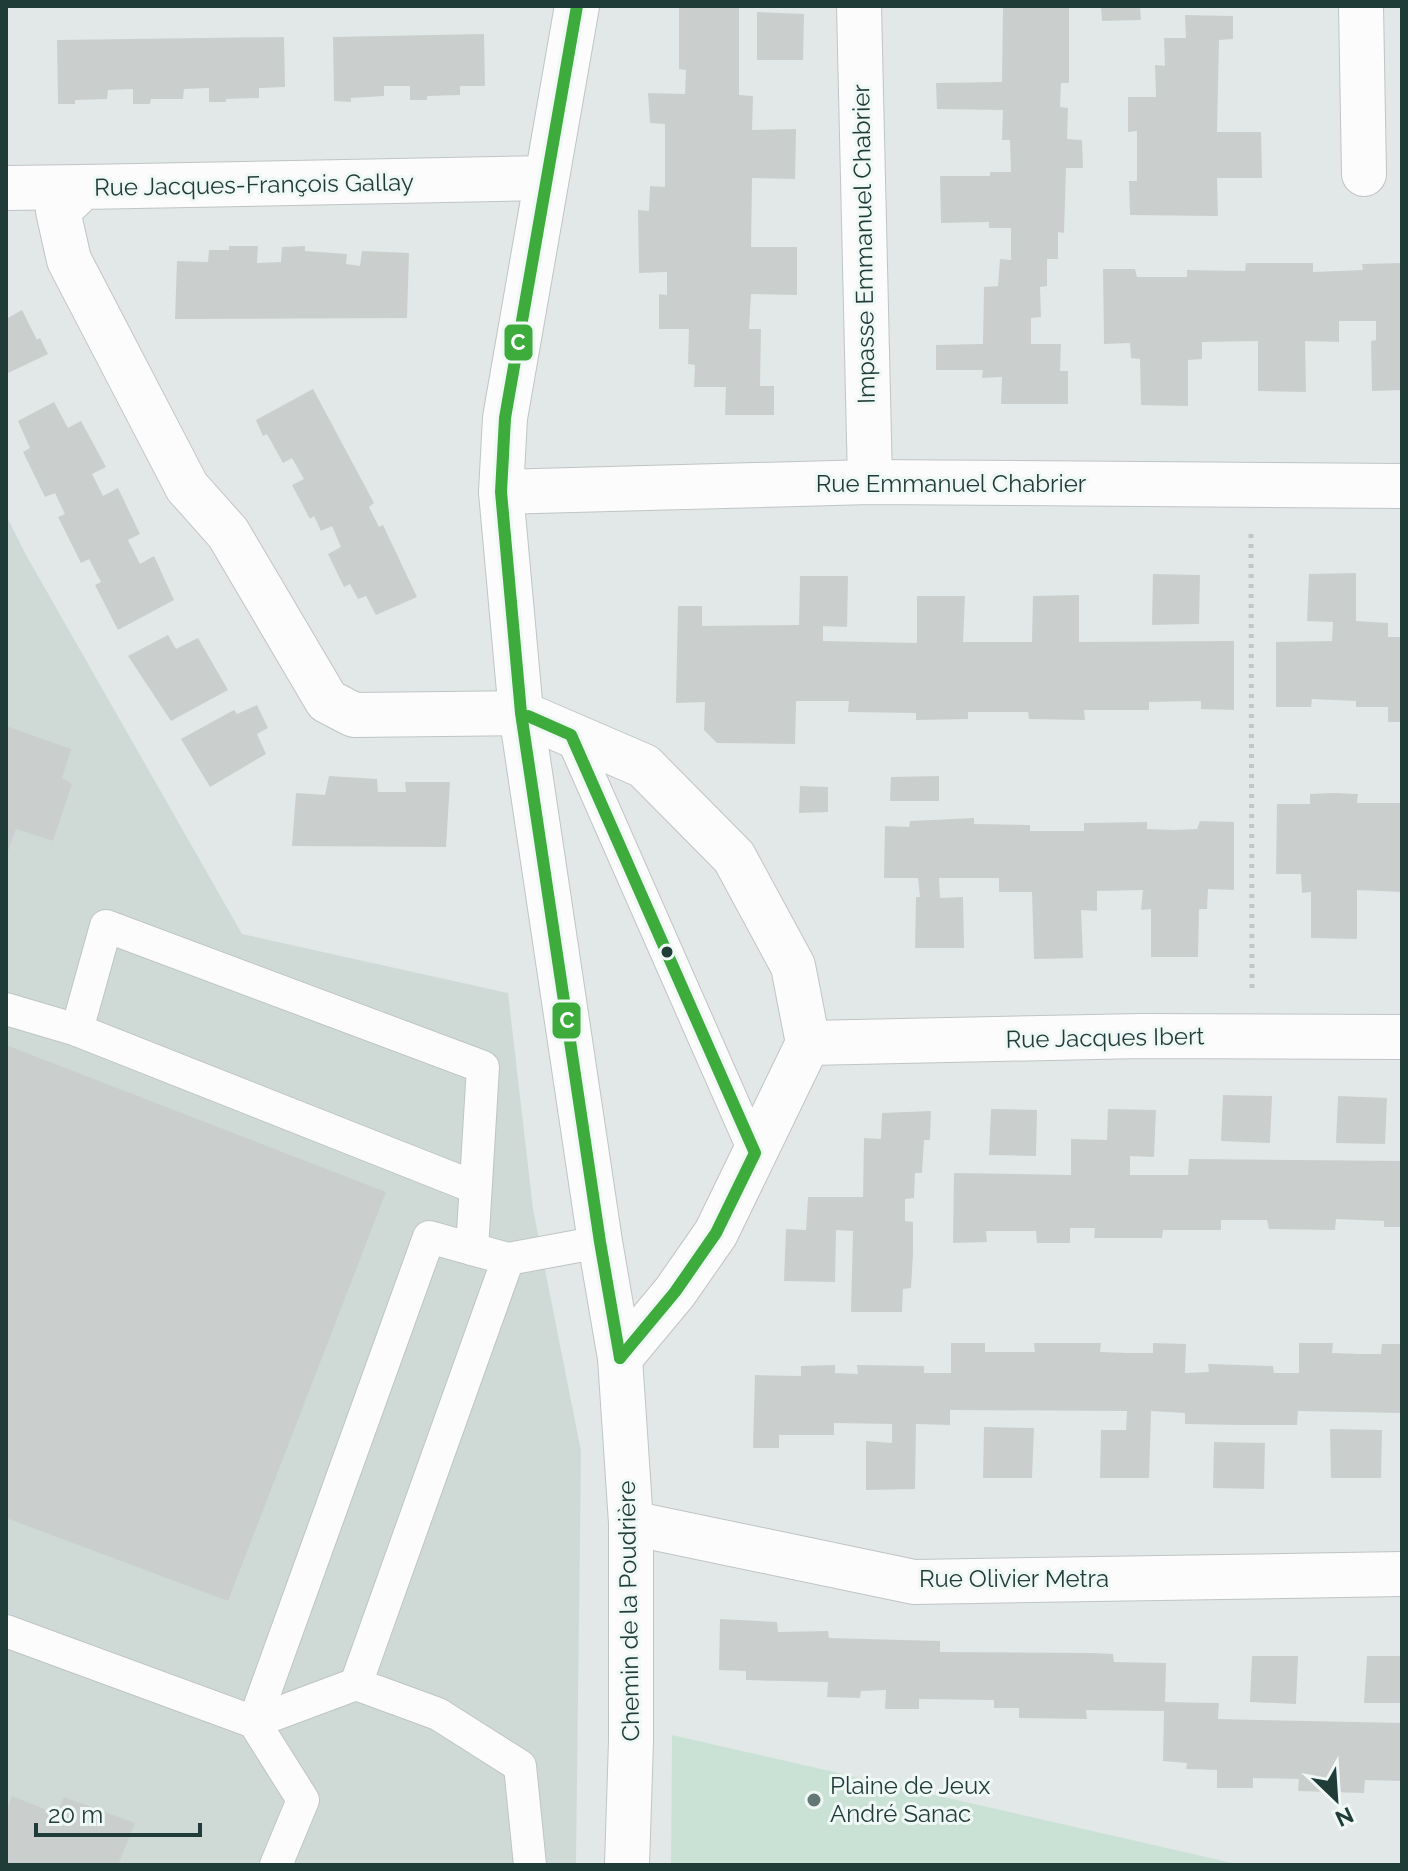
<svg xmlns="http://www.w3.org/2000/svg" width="1408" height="1871" font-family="Raleway,sans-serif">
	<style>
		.built { fill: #cfdad7 }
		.green { fill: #cae2d5 }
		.building { fill: #cacfce }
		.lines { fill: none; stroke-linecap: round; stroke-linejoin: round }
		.lane-casing { stroke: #bfc5c4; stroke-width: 34 }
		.street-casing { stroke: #bfc5c4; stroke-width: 46 }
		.path { stroke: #bfc8c7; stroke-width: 5; stroke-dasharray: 4 6; stroke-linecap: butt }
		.lane { stroke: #fbfcfb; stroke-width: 32 }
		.street { stroke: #fbfcfb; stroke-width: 44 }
		.bus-1-casing { stroke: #f0f8f5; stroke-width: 18 }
		.bus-1 { stroke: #3dac3c; stroke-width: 12 }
		.bus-dot { fill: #1f3c38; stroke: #f0f8f5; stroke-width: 3 }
		.poi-dot { fill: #637875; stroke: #f0f8f5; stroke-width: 3 }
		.labels { text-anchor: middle; stroke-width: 6; stroke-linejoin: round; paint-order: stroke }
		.street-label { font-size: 24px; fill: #1f3c38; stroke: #f0f8f5 }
		.poi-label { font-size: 24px; fill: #1f3c38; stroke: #f0f8f5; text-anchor: start }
		.line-badge { stroke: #f0f8f5; stroke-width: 3 }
		.badge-label { font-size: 22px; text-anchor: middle; font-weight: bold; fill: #fff }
	</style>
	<rect width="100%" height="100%" fill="#e2e8e7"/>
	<polygon class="built" points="6,515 26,555 242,934 508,993 533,1209 581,1451 576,1865 6,1865"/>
	<polygon class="green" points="672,1735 1241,1865 671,1865"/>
	<g class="building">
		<polygon points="679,6 739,6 739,95 753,96 752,130 796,129 795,179 752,178 751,247 797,247 797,295 751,294 749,329 761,329 760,386 774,386 774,415 725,415 726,387 694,387 695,365 688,364 689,329 659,329 659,294 667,295 667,272 639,273 638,210 649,211 650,186 665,187 665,124 650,123 648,93 685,94 686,70 679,69"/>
		<polygon points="1003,6 1069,6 1069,83 1061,83 1060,107 1068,108 1067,139 1082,140 1083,168 1066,168 1064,233 1058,232 1058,259 1047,259 1047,286 1040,287 1041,317 1031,318 1031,344 1061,344 1060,371 1068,371 1068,404 1001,404 1002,377 982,378 983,370 936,370 936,345 983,344 984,287 998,286 1000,259 1011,260 1011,228 989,228 989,222 941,223 940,176 990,176 990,172 1011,172 1010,140 1002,140 1003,110 937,109 936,83 1002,82"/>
		<polygon points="1101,6 1140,6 1141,20 1102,21"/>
		<polygon points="757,12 804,14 803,60 757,60"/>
		<polygon points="1185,15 1233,16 1233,39 1219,40 1217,132 1261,132 1262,178 1217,178 1218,216 1130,215 1129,181 1137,181 1137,131 1128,132 1128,97 1156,97 1155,65 1165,66 1164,38 1186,38"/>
		<polygon points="484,34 485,86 460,86 460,95 427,96 427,100 410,100 410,86 384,86 384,96 351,98 351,102 334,101 333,37"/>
		<polygon points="284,37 285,87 259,88 259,98 226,99 226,102 209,102 209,88 184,89 183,99 151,99 150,104 133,104 133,89 108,90 107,99 75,100 75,104 58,104 57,40"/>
		<polygon points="229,246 258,246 257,263 281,262 282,247 305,246 305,251 347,254 346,264 360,266 362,251 409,253 407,318 175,319 177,261 208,262 209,250 229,250"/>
		<polygon points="1246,263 1313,263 1313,272 1363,270 1362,264 1402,263 1402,390 1372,391 1371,341 1376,340 1376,321 1339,321 1339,342 1305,341 1306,392 1258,391 1258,341 1202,342 1202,359 1188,360 1188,406 1141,405 1140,359 1131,358 1130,343 1104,344 1103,269 1135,269 1137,277 1187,277 1187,270 1245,271"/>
		<polygon points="22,310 37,340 40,338 48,354 6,374 6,319"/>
		<polygon points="313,389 374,503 369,507 379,527 383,525 417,597 376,615 366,596 358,599 350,584 344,587 328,554 341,547 332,526 321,531 314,516 310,519 292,485 304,479 292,458 283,463 267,434 263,436 256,420"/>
		<polygon points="54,402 68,428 81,421 106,467 92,474 103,496 118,488 140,534 128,540 140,564 154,556 174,600 118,630 95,585 101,582 89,559 81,563 58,517 65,514 55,493 45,497 23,452 30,448 18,421"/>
		<polygon points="1356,573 1356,621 1388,623 1388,637 1402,637 1402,722 1388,722 1388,707 1356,707 1356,701 1312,699 1311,707 1276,707 1276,642 1332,641 1333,622 1307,621 1309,574"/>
		<polygon points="1153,574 1200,575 1199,624 1152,625"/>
		<polygon points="800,576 848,576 847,627 823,626 823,641 917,643 917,596 965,596 963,642 1032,642 1033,596 1079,595 1079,642 1234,641 1234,710 1201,709 1201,701 1149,702 1149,710 1084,710 1085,720 1029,719 1028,712 968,712 968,719 916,720 916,713 848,712 849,701 796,701 795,744 717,743 704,730 705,702 676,703 678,606 702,606 702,626 799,625"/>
		<polygon points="168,635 176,649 198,638 228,690 171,721 128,656"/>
		<polygon points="257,705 268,728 257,734 266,754 210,787 181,739 234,710 237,714"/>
		<polygon points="6,726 71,749 62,778 72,784 53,841 16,829 6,856"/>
		<polygon points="329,776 377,779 378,792 406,792 405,782 450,782 446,847 292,846 296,793 325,795"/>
		<polygon points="939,776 939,801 890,801 891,777"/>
		<polygon points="800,786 828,787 828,812 799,813"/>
		<polygon points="1333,793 1358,794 1357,803 1402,803 1402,892 1357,890 1357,939 1311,938 1311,892 1302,893 1301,874 1276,874 1277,804 1310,804 1310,794"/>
		<polygon points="974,818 974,824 1030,825 1030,831 1084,831 1084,823 1147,822 1147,829 1175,830 1197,829 1200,821 1234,822 1234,890 1208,889 1207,909 1199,909 1198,957 1151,957 1151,909 1141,910 1143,890 1097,891 1097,911 1081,910 1083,958 1034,959 1032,892 999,892 999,878 939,878 940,898 963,897 964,948 915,948 916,897 920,897 918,878 884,878 885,826 909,827 910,821"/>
		<polygon points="6,1045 386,1192 228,1601 6,1518"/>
		<polygon points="1223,1095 1272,1096 1270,1143 1221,1141"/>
		<polygon points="1338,1096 1387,1098 1385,1144 1336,1143"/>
		<polygon points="991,1109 1037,1110 1036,1156 989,1155"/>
		<polygon points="1108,1109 1156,1110 1154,1157 1130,1156 1130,1175 1188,1175 1189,1159 1402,1161 1402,1227 1384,1227 1384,1221 1336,1219 1335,1230 1269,1229 1267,1220 1221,1220 1221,1230 1163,1230 1162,1238 1094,1238 1095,1228 1070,1228 1070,1243 1037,1243 1036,1231 986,1231 987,1242 953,1243 954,1173 1071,1175 1071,1139 1107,1140"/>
		<polygon points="931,1111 930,1140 924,1140 922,1173 915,1173 914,1198 905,1199 905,1221 913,1222 913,1254 911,1288 903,1289 902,1312 851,1312 853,1231 836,1230 835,1282 784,1281 786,1229 806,1230 808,1197 863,1197 864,1138 881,1139 882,1113"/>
		<polygon points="951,1343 985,1343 985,1352 1035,1352 1034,1343 1101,1343 1100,1352 1127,1353 1153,1353 1153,1343 1186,1344 1185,1373 1209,1372 1208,1364 1241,1365 1273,1366 1274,1373 1299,1373 1299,1343 1333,1343 1332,1353 1359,1354 1381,1354 1382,1344 1402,1344 1402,1413 1298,1411 1297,1425 1240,1425 1185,1424 1185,1413 1151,1411 1149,1478 1100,1478 1101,1430 1126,1430 1127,1411 950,1410 950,1425 916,1424 915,1489 866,1490 866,1441 892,1443 892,1424 834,1423 834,1435 779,1435 779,1448 753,1448 755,1375 801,1376 801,1366 835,1365 835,1373 858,1374 857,1365 924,1366 924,1373 951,1373"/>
		<polygon points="984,1427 1034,1428 1032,1478 983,1478"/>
		<polygon points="1330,1429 1382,1430 1381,1478 1331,1478"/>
		<polygon points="1214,1442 1265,1443 1264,1489 1213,1488"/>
		<polygon points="720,1619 777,1622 778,1632 828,1631 829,1638 940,1641 940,1652 1092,1653 1113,1654 1114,1662 1166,1663 1165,1702 1219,1703 1218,1719 1402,1723 1402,1781 1365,1780 1364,1793 1298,1791 1299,1779 1253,1778 1253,1788 1217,1788 1217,1770 1186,1769 1187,1763 1163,1761 1164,1711 1086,1710 1087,1719 1019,1718 1019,1708 994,1708 994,1700 919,1699 919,1709 885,1709 886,1690 861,1691 860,1698 827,1697 828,1682 746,1680 746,1671 719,1670"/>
		<polygon points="1252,1656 1298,1656 1296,1704 1250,1702"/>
		<polygon points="1367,1656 1402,1656 1402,1703 1364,1703"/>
		<polygon points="12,1796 57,1814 64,1797 135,1823 118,1865 6,1865 6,1813"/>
	</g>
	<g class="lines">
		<g class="lane-casing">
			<g id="lane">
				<polyline points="571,735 755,1153"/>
				<polyline points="6,1009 77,1030 474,1187"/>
				<polyline points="77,1030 106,926 483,1067 472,1249"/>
				<polyline points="6,1631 254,1722 303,1800 276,1865"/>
				<polyline points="356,1684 508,1259"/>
				<polyline points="254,1722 429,1237 508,1259 600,1242"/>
				<polyline points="254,1722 356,1684 438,1714 520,1766 530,1865"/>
			</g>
		</g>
		<g class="street-casing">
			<g id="street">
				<polyline points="577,6 505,418 501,492 521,713 600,1242 620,1358 631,1523 631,1741 627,1865"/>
				<polyline points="859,6 870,482"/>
				<polyline points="1361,6 1364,174"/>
				<polyline points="545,178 83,187 58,211 69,260 187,487 228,533 327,701 354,715 521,713 644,766 734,857 793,966 808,1043 716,1233 675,1292 620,1358"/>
				<polyline points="6,188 83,187"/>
				<polyline points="501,492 870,482 1402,486"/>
				<polyline points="808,1043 1141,1036 1402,1037"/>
				<polyline points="631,1523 914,1582 1402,1574"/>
			</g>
		</g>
		<polyline class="path" points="1251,534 1252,988"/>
		<use href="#lane" class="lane"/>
		<use href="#street" class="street"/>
		<g class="bus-1-casing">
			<g id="bus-1">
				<polyline points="577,6 505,418 501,492 521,713 600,1242 620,1358"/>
				<polyline points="528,716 571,735 755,1153 716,1233 675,1292 620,1358"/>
			</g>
		</g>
		<use href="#bus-1" class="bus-1"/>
	</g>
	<circle class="bus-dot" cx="667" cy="952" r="7"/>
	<circle class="poi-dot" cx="814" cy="1800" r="8"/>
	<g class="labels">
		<g class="street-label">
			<text transform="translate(254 185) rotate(-1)" y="8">Rue Jacques-François Gallay</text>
			<text transform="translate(864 244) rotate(-91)" y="8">Impasse Emmanuel Chabrier</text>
			<text x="951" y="492">Rue Emmanuel Chabrier</text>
			<text transform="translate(1105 1038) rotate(-1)" y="8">Rue Jacques Ibert</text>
			<text x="1014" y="1587">Rue Olivier Metra</text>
			<text transform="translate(629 1611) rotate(-91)" y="8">Chemin de la Poudrière</text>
		</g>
		<g class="poi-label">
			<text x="830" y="1794">Plaine de Jeux<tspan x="830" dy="28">André Sanac</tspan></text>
		</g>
	</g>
	<g class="line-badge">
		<rect x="503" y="323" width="31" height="39" rx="8" fill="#3dac3c"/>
		<rect x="551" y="1001" width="31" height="39" rx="8" fill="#3dac3c"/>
	</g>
	<g class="badge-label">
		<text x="518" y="350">C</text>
		<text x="567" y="1028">C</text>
	</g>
	<rect width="1408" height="1871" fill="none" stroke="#1f3c38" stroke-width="16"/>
	<g transform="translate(1336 1799) rotate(155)" stroke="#f0f8f5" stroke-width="6" paint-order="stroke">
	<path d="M0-6L14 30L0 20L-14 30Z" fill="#1f3c38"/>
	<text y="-12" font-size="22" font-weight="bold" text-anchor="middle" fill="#1f3c38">N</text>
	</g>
	<path d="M36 1823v12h164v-12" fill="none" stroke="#1f3c38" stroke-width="4"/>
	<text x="48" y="1823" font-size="24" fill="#1f3c38" stroke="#f0f8f5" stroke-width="6" paint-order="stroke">20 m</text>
</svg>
